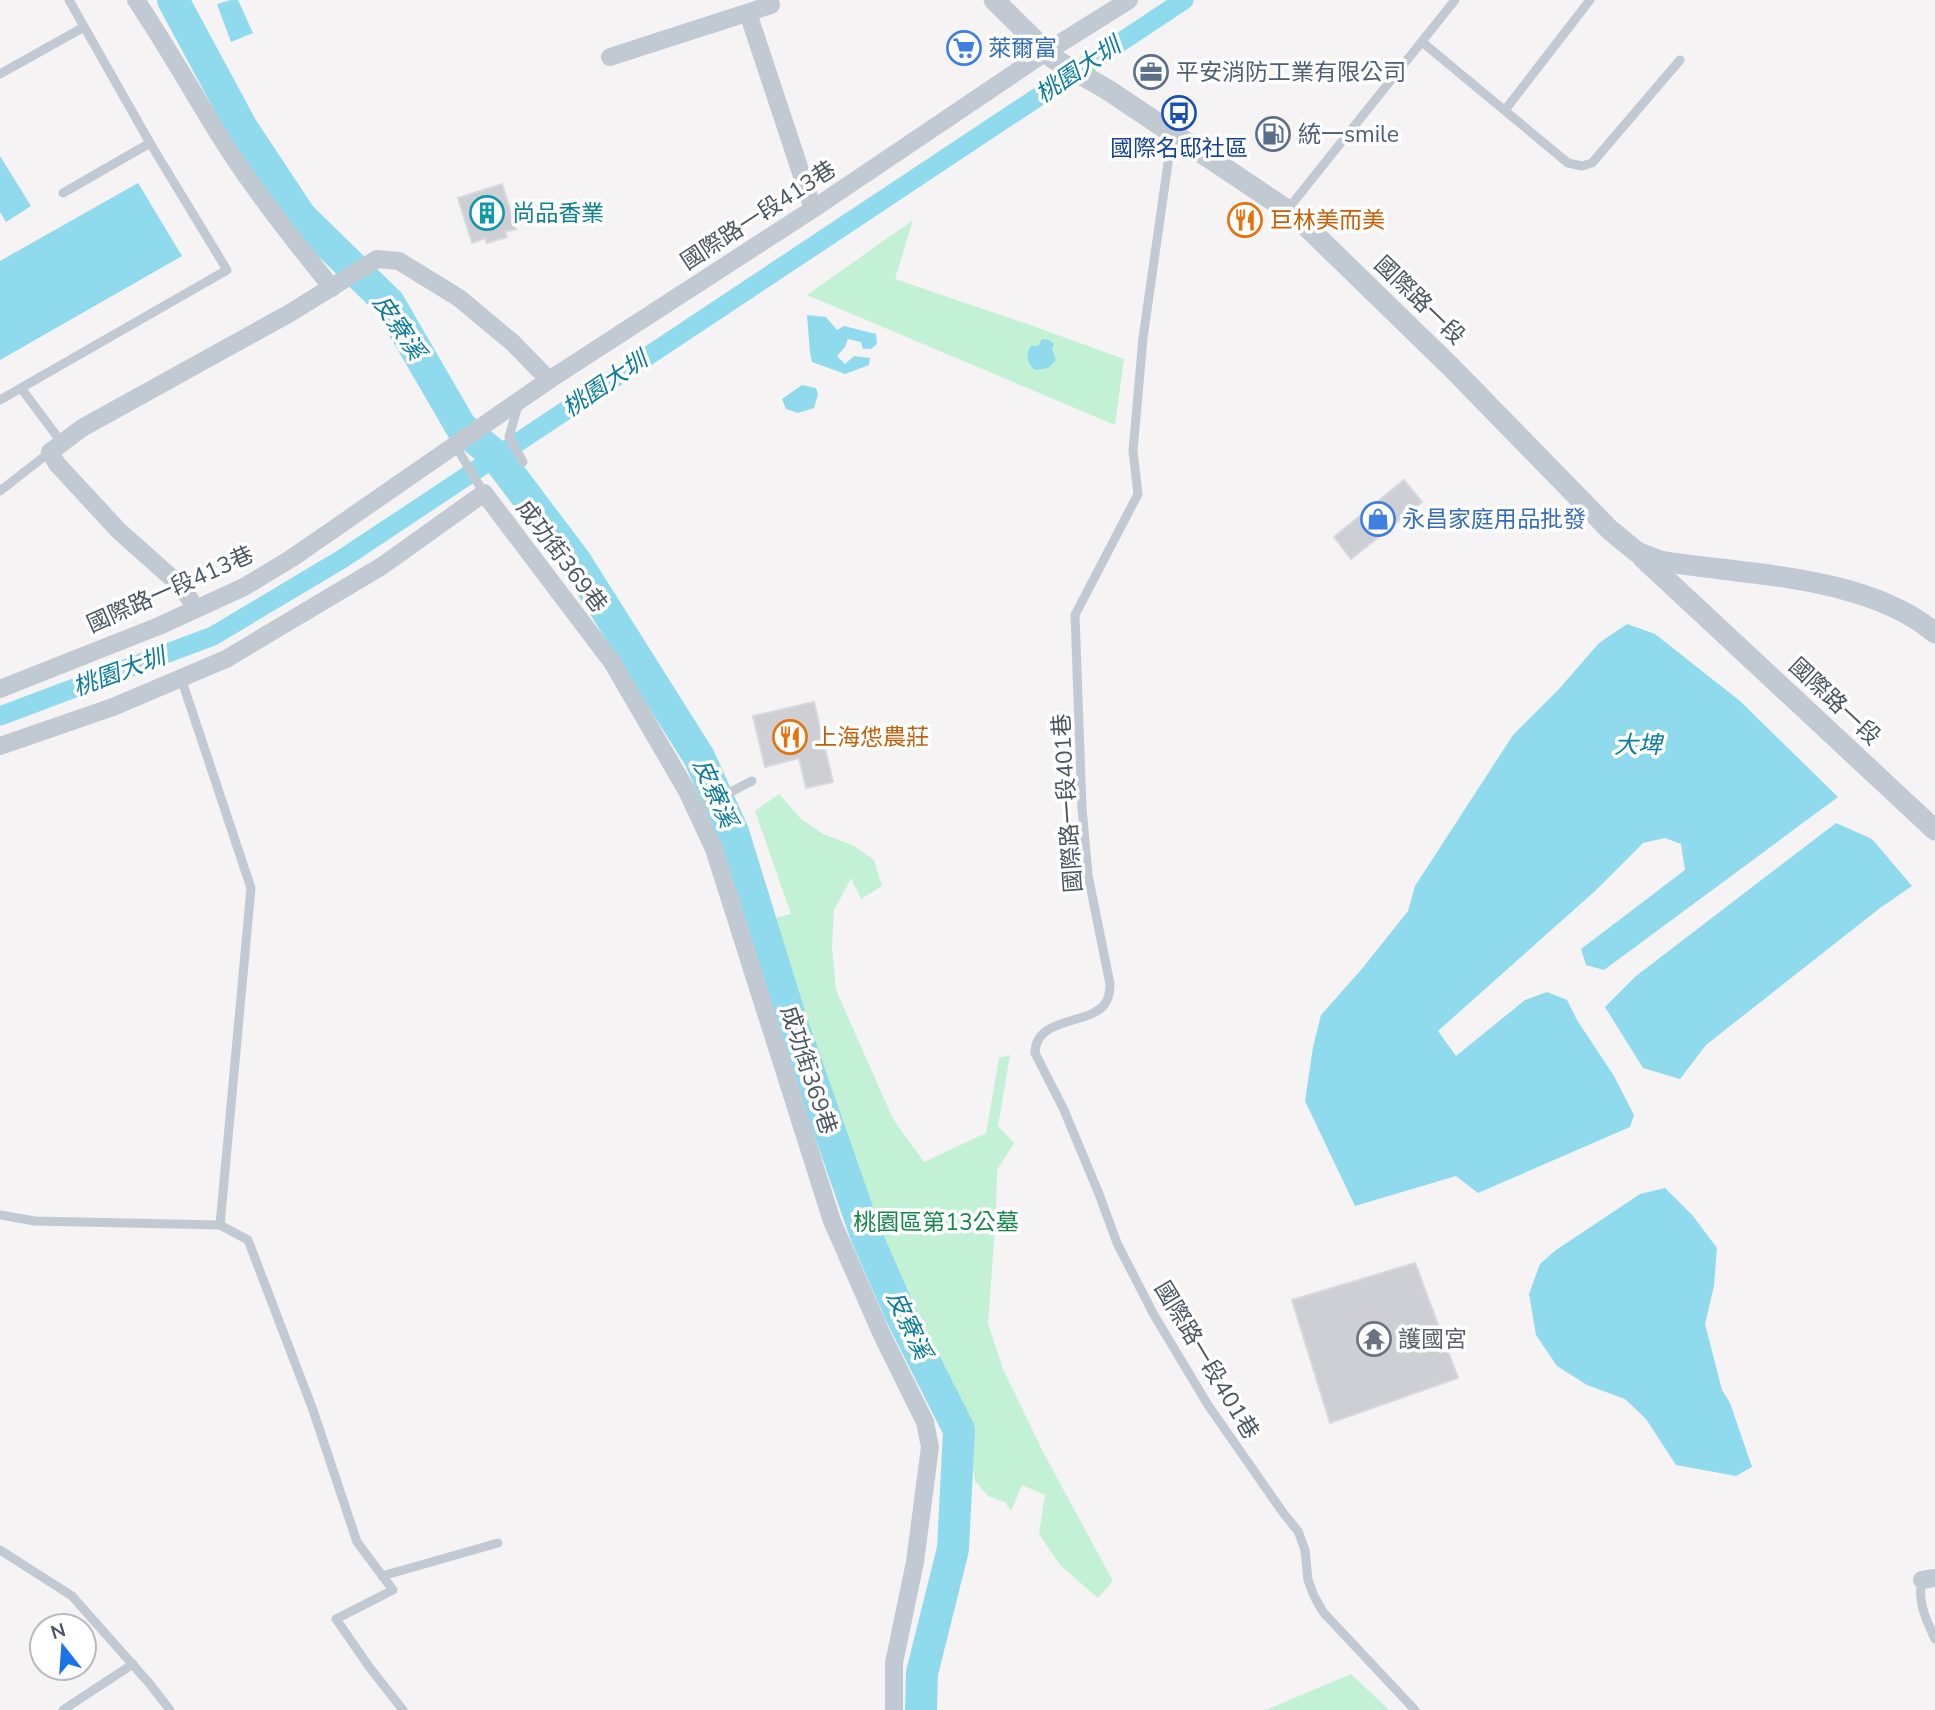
<svg xmlns="http://www.w3.org/2000/svg" width="1935" height="1710" font-family="'Nunito Sans','Noto Sans TC',sans-serif">
	<style>
		.green { fill: #c3f1d5 }
		.water { fill: #90daee }
		.lines { fill: none; stroke-linecap: round; stroke-linejoin: round }
		.canal { stroke: #90daee; stroke-width: 19 }
		.river { stroke: #90daee; stroke-width: 32 }
		.building { fill: #cdcfd5; stroke: #d7d9de; stroke-width: 2 }
		.service { stroke: #c1cad2; stroke-width: 9 }
		.minor { stroke: #c1cad2; stroke-width: 18 }
		.tertiary { stroke: #c1cad2; stroke-width: 21 }
		.labels { text-anchor: middle; stroke-width: 7; stroke-linejoin: round; paint-order: stroke }
		.shop-label { font-size: 23px; fill: #366cbe; stroke: #fff; text-anchor: start }
		.service-label { font-size: 23px; fill: #4e5e75; stroke: #fff; text-anchor: start }
		.transit-label { font-size: 23px; fill: #164399; stroke: #fff }
		.culture-label { font-size: 23px; fill: #0d838f; stroke: #fff; text-anchor: start }
		.street-label { font-size: 23px; fill: #4a5661; stroke: #fff }
		.food-label { font-size: 23px; fill: #c56008; stroke: #fff; text-anchor: start }
		.park-label { font-size: 23px; fill: #17864f; stroke: #fff }
		.worship-label { font-size: 23px; fill: #5b616d; stroke: #fff; text-anchor: start }
		.water-label { font-size: 24px; font-style: italic; fill: #0c7c9b; stroke: #fff }
	</style>
	<rect width="100%" height="100%" fill="#f5f3f3"/>
	<g class="green">
		<polygon points="913,220 895,279 1033,326 1124,359 1115,425 807,295"/>
		<polygon points="779,794 801,819 823,834 854,846 874,860 882,886 861,899 851,878 834,910 832,947 836,990 893,1119 924,1162 986,1133 999,1058 1010,1055 998,1126 1014,1143 997,1170 996,1214 988,1324 1003,1369 1043,1452 1113,1581 1098,1598 1060,1565 1039,1534 1045,1495 1022,1485 1011,1511 1005,1502 988,1496 975,1481 967,1424 872,1229 780,955 771,919 791,914 755,811"/>
		<polygon points="1351,1674 1389,1710 1266,1710"/>
	</g>
	<g class="water">
		<polygon points="231,0 238,0 253,33 231,42 217,4"/>
		<polygon points="0,156 31,206 6,222 0,212"/>
		<polygon points="138,183 182,256 0,360 0,261"/>
		<polygon points="807,315 826,317 837,330 844,326 876,334 877,344 871,349 863,349 861,342 848,339 845,347 837,356 845,364 854,356 870,358 869,365 845,374 812,362 810,352"/>
		<path d="M1042,339l7,1 5,4 -2,5 4,11 -8,8 -13,2c-8,-8 -10,-14 -4,-24h7z"/>
		<polygon points="802,385 816,388 818,394 814,408 798,413 786,409 782,399"/>
		<polygon points="1627,624 1655,634 1740,701 1838,797 1604,970 1586,965 1581,949 1685,870 1681,844 1665,838 1643,843 1594,892 1438,1031 1456,1056 1525,1000 1547,992 1567,1000 1577,1020 1614,1076 1634,1115 1630,1127 1478,1193 1456,1176 1355,1206 1305,1101 1313,1047 1321,1015 1361,970 1408,911 1415,886 1513,735 1559,689 1599,643"/>
		<polygon points="1836,823 1872,839 1912,886 1880,908 1706,1045 1680,1079 1643,1068 1605,1007 1636,976"/>
		<polygon points="1665,1188 1693,1216 1717,1248 1714,1286 1705,1324 1722,1390 1730,1403 1752,1467 1736,1476 1676,1465 1646,1419 1625,1399 1587,1385 1557,1366 1536,1335 1529,1294 1540,1264 1556,1250 1640,1194"/>
	</g>
	<g class="lines">
		<polyline class="canal" points="0,716 213,636 342,559 1184,0"/>
		<polyline class="river" points="173,0 242,128 301,217 389,303 461,427 496,456 576,562 699,757 733,832 791,1020 866,1235 901,1315 959,1430 953,1549 922,1673 921,1710"/>
	</g>
	<g class="building">
		<polygon points="502,184 516,229 505,232 507,237 487,243 485,238 472,243 458,198"/>
		<polygon points="1404,480 1422,502 1351,559 1334,537"/>
		<polygon points="814,702 833,782 806,788 799,758 765,767 753,716"/>
		<polygon points="1415,1263 1458,1378 1330,1423 1292,1300"/>
	</g>
	<g class="lines">
		<g class="service">
			<polyline points="1422,42 1568,163 1582,166 1592,163 1680,60"/>
			<polyline points="0,74 84,27"/>
			<polyline points="1505,110 1590,0"/>
			<path d="M1172,135l-29,203 -10,113 5,43 -63,121 7,193 6,67 22,109c0,8 -1,15 -6,21 -16,20 -69,12 -69,48l29,57 35,84 18,49 37,72 54,90 76,109 14,17 7,19 3,30 6,16 9,16 92,98"/>
			<polyline points="63,193 150,143"/>
			<polyline points="1288,209 1455,0"/>
			<polyline points="21,388 62,443"/>
			<polyline points="0,400 227,270 150,143 69,0"/>
			<polyline points="519,402 509,437 523,462"/>
			<polyline points="455,445 484,493"/>
			<polyline points="0,491 50,452"/>
			<polyline points="181,678 251,888 220,1225"/>
			<polyline points="696,810 752,781"/>
			<polyline points="0,1215 35,1221 220,1225 248,1240 313,1410 357,1542 393,1590 336,1619 370,1668 403,1710"/>
			<polyline points="0,1550 72,1596 149,1683 170,1710"/>
			<polyline points="382,1576 498,1543"/>
			<path d="M1922,1580c-5,22 4,39 13,59"/>
			<polyline points="63,1710 133,1664"/>
		</g>
		<g class="minor">
			<path d="M136,0c31,46 58,95 87,141 32,51 72,100 109,147"/>
			<polyline points="748,13 813,209"/>
			<polyline points="610,57 771,5"/>
			<polyline points="196,609 182,587 119,531 57,464 50,452 82,428 290,313 377,259 399,261 459,298 513,343 549,380"/>
			<polyline points="0,689 159,626 244,587 292,558 549,380 813,209 1046,52 1129,0"/>
			<polyline points="0,746 113,707 226,659 382,566 484,493 612,662 687,791 714,849 832,1221 882,1335 925,1422 930,1447 915,1562 894,1663 894,1710"/>
			<polyline points="1922,1580 1935,1578"/>
		</g>
		<g class="tertiary">
			<path d="M994,0l60,59 54,31 179,120 19,16 146,142 158,162 27,22 23,9c86,14 206,14 275,72"/>
			<polyline points="1642,557 1935,830"/>
		</g>
	</g>
	<defs>
		<g id="supermarket-ring" transform="scale(1.75)"><circle r="9.5" fill="#fff" stroke="#3f7fe0" stroke-width="1.5"/><path d="M-6-5.5h2.5l.6 2H6L4.5 2H-2.5L-4.4-4H-6ZM-1.5 3.2a1.3 1.3 0 1 0 .1 0ZM3 3.2a1.3 1.3 0 1 0 .1 0Z" fill="#3f7fe0"/></g>
		<g id="office-ring" transform="scale(1.75)"><circle r="9.5" fill="#fff" stroke="#5c6f8a" stroke-width="1.5"/><path d="M-6-3h4V-5.5h4V-3h4V5H-6ZM-1-4.5V-3h2v-1.5ZM-6 0V1H6V0Z" fill="#5c6f8a"/></g>
		<g id="bus-ring" transform="scale(1.75)"><circle r="9.5" fill="#fff" stroke="#1a4fb4" stroke-width="1.5"/><path d="M-5-6H5V4H4V6H2V4H-2V6H-4V4H-5ZM-3.5-4V0h7V-4ZM-3.5 1.2v1.5H-2V1.2ZM2 1.2v1.5H3.5V1.2Z" fill="#1a4fb4"/></g>
		<g id="fuel-ring" transform="scale(1.75)"><circle r="9.5" fill="#fff" stroke="#5c6f8a" stroke-width="1.5"/><path d="M-5.5-6h7V0h2V4h1.3V-2.5L3-4.5l.8-.8L6-3V5H2.5V1h-1V6h-7ZM-4.2-4.7v3.2H.2V-4.7Z" fill="#5c6f8a"/></g>
		<g id="building-ring" transform="scale(1.75)"><circle r="9.5" fill="#fff" stroke="#0f9aa8" stroke-width="1.5"/><path d="M-4-6H4V6H1V3H-1V6H-4ZM-2.5-4.3h1.7v1.8h-1.7ZM.8-4.3h1.7v1.8H.8ZM-2.5-1h1.7V.8h-1.7ZM.8-1h1.7V.8H.8Z" fill="#0f9aa8"/></g>
		<g id="restaurant-ring" transform="scale(1.75)"><circle r="9.5" fill="#fff" stroke="#e8710a" stroke-width="1.5"/><path d="M-5-6h1v4h1v-4h1v4h1v-4h1v5L-1.5 .5V6h-2V.5L-5-1ZM5-6V6H3V1.5H1.5Q1.5-4 5-6Z" fill="#e8710a"/></g>
		<g id="shop-ring" transform="scale(1.75)"><circle r="9.5" fill="#fff" stroke="#3f7fe0" stroke-width="1.5"/><path d="M-5-2.5h2.3a2.7 3.5 0 0 1 5.4 0H5L5.5 6h-11ZM-1.5-2.5h3a1.5 2.3 0 0 0-3 0Z" fill="#3f7fe0"/></g>
		<g id="temple-ring" transform="scale(1.75)"><circle r="9.5" fill="#fff" stroke="#6b7280" stroke-width="1.5"/><path d="M0-6L5-2H3V0L6.5 2.5H4V6H1.5V3h-3V6H-4V2.5H-6.5L-3 0V-2H-5Z" fill="#6b7280"/></g>
	</defs>
	<g fill-rule="evenodd">
		<use href="#supermarket-ring" x="964" y="48"/>
		<use href="#office-ring" x="1151" y="72"/>
		<use href="#bus-ring" x="1179" y="113"/>
		<use href="#fuel-ring" x="1273" y="134"/>
		<use href="#building-ring" x="487" y="213"/>
		<use href="#restaurant-ring" x="1245" y="220"/>
		<use href="#shop-ring" x="1378" y="519"/>
		<use href="#restaurant-ring" x="790" y="737"/>
		<use href="#temple-ring" x="1374" y="1339"/>
	</g>
	<g class="labels">
		<g class="shop-label">
			<text x="988" y="56">萊爾富</text>
			<text x="1402" y="527">永昌家庭用品批發</text>
		</g>
		<g class="service-label">
			<text x="1176" y="80">平安消防工業有限公司</text>
			<text x="1298" y="142">統一smile</text>
		</g>
		<g class="transit-label">
			<text x="1179" y="156">國際名邸社區</text>
		</g>
		<g class="culture-label">
			<text x="512" y="221">尚品香業</text>
		</g>
		<g class="street-label">
			<text transform="translate(758 215) rotate(-33)" y="8">國際路一段413巷</text>
			<text transform="translate(1420 300) rotate(44)" y="8">國際路一段</text>
			<text transform="translate(562 556) rotate(53)" y="8">成功街369巷</text>
			<text transform="translate(170 589) rotate(-24)" y="8">國際路一段413巷</text>
			<text transform="translate(1835 701) rotate(43)" y="8">國際路一段</text>
			<text transform="translate(1067 803) rotate(-94)" y="8">國際路一段401巷</text>
			<text transform="translate(809 1070) rotate(72)" y="8">成功街369巷</text>
			<text transform="translate(1207 1360) rotate(59)" y="8">國際路一段401巷</text>
		</g>
		<g class="food-label">
			<text x="1270" y="228">巨林美而美</text>
			<text x="814" y="745">上海怹農莊</text>
		</g>
		<g class="park-label">
			<text x="936" y="1230">桃園區第13公墓</text>
		</g>
		<g class="worship-label">
			<text x="1398" y="1347">護國宮</text>
		</g>
		<g class="water-label">
			<text transform="translate(1078 70) rotate(-34)" y="8">桃園大圳</text>
			<text transform="translate(399 327) rotate(56)" y="8">皮寮溪</text>
			<text transform="translate(605 384) rotate(-34)" y="8">桃園大圳</text>
			<text transform="translate(119 672) rotate(-20)" y="8">桃園大圳</text>
			<text x="1638" y="753">大埤</text>
			<text transform="translate(715 793) rotate(66)" y="8">皮寮溪</text>
			<text transform="translate(909 1325) rotate(65)" y="8">皮寮溪</text>
		</g>
	</g>
	<g transform="translate(63 1647) rotate(343)"><circle r="33" fill="#ffffff" stroke="#b7bbc0" stroke-width="2"/>
	<path d="M0-5L12 26L0 18L-12 26Z" fill="#1a73e8"/>
	<text y="-10" font-size="19" font-weight="bold" text-anchor="middle" fill="#4a5661">N</text>
	</g>
</svg>
